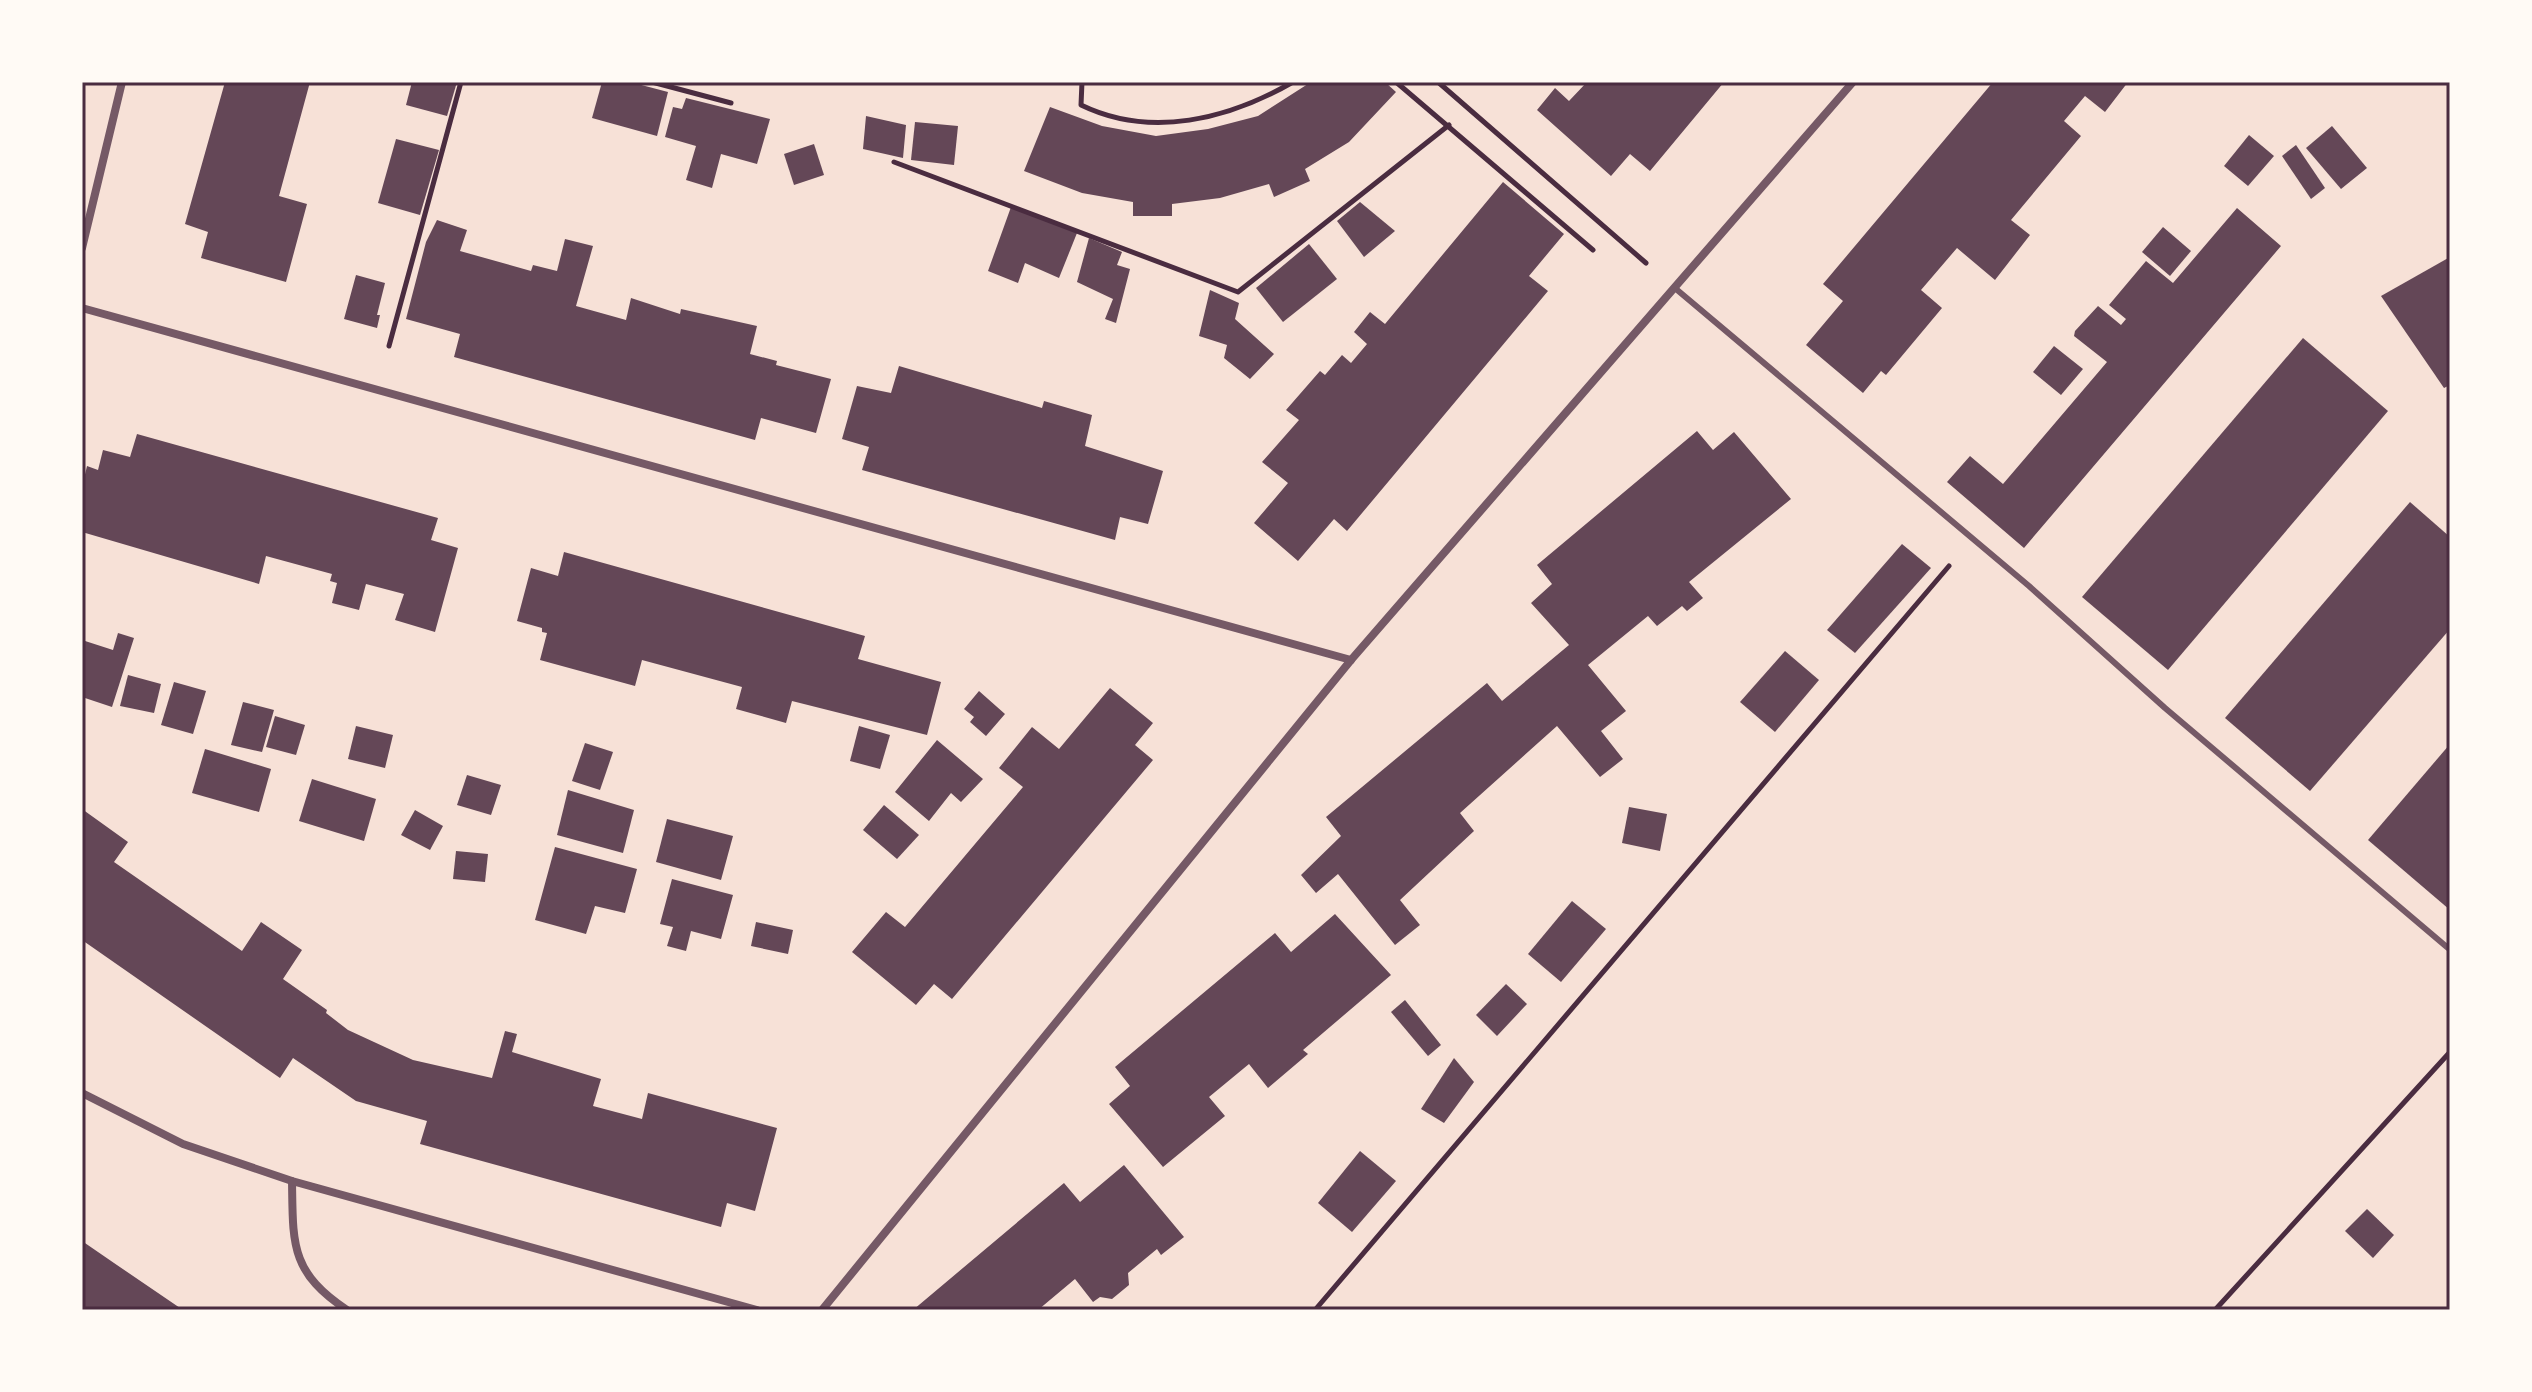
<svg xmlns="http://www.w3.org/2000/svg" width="2532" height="1392" font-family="'Space Grotesk',sans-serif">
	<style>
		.building { fill: #644757 }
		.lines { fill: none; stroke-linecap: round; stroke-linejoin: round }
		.path { stroke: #4a2c40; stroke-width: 5 }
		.service { stroke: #755966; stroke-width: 6 }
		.minor { stroke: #755966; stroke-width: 8 }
		.neatline { fill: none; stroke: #4a2c40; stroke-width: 3 }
	</style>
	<rect width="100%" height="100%" fill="#f7e1d7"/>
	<g class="building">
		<polygon points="225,82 310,82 279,196 307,204 286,282 201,258 208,232 185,224"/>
		<polygon points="412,82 457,82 447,116 406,105"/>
		<polygon points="602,82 630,82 668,92 657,136 592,118"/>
		<polygon points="1311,82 1385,82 1396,92 1349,142 1305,169 1310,181 1274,197 1269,184 1220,198 1172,204 1172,216 1133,216 1133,202 1082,193 1024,171 1050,107 1102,126 1156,136 1208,129 1258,116"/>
		<polygon points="1587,82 1724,82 1650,171 1630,154 1611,176 1537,110 1555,88 1569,101"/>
		<polygon points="1993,82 2128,82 2105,112 2085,96 2064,121 2081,136 2011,220 2030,235 1995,280 1957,248 1921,290 1942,308 1886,375 1881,371 1863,393 1806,345 1843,301 1823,284"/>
		<polygon points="686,98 770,119 757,164 721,154 712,188 686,180 696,146 665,137 673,107 682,109"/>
		<polygon points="866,116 906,125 903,158 863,149"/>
		<polygon points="915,122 958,126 954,165 911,160"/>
		<polygon points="2332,126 2367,168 2341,189 2306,148"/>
		<polygon points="2249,135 2274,156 2248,186 2224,166"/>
		<polygon points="396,139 439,150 420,215 378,203"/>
		<polygon points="814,144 824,175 794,185 784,154"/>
		<polygon points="2296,145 2325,188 2311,199 2282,156"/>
		<polygon points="1503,182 1564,234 1529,276 1548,291 1347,531 1334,519 1298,561 1254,523 1288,483 1262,462 1299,420 1286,410 1320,371 1325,375 1342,355 1351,363 1367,344 1354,332 1370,312 1385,324"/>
		<polygon points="1360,202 1395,231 1364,257 1337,221"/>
		<polygon points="1011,207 1077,233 1059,278 1025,263 1018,283 988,271"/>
		<polygon points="2237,208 2281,246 2024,548 1947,482 1970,456 2003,484 2107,362 2074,336 2075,331 2098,306 2121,325 2126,319 2109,305 2146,261 2173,283"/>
		<polygon points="437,220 467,230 460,251 531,271 533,265 557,271 565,239 593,246 576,306 626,320 631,298 680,314 681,309 757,326 750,354 777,361 776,365 831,379 816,433 761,418 755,440 454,357 460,334 406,319 426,242"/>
		<polygon points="2163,227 2191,251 2170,276 2142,252"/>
		<polygon points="1089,238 1122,252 1117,265 1130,269 1116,323 1105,319 1113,299 1077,282"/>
		<polygon points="1309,244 1337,279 1283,322 1256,288"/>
		<polygon points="2450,257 2450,385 2444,388 2381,296"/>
		<polygon points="356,275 385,283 377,315 380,315 377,328 344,319"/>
		<polygon points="1210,290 1239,303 1235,319 1274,354 1250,379 1224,358 1227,345 1199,336"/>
		<polygon points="2303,338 2388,411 2168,670 2082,597"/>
		<polygon points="2054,346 2083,369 2061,395 2033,372"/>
		<polygon points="899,366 1042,408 1044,401 1092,415 1085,446 1163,471 1148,524 1120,517 1115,540 862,470 869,447 842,439 857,386 891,393"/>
		<polygon points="1697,431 1713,450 1734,432 1791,499 1689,582 1703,598 1687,611 1682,606 1657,626 1648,616 1588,665 1626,711 1601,731 1623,759 1600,777 1557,726 1460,813 1474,831 1400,900 1420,925 1395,945 1338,874 1316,893 1301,875 1341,836 1326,817 1487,683 1502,701 1569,645 1531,603 1552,584 1537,565"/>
		<polygon points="137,434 438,518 431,540 458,548 435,632 395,620 404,594 366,584 359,610 332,603 337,583 330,581 332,574 266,556 259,584 82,532 85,515 82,487 87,466 98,470 103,450 130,457"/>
		<polygon points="2410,502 2450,537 2450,629 2310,791 2225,718"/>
		<polygon points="1902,544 1931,568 1855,653 1827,630"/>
		<polygon points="564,552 865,636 858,659 941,682 927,735 792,701 786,723 736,709 742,687 642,660 635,686 540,660 547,633 542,632 542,628 517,621 531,568 558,576"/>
		<polygon points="118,633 134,638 112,707 82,697 82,640 113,650"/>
		<polygon points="1785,651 1819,680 1775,732 1740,702"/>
		<polygon points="128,675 161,684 154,713 120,706"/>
		<polygon points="174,682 206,691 193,734 161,725"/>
		<polygon points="1110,688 1153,723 1135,745 1153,760 952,999 934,984 916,1005 852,952 886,912 905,927 1023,787 999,768 1032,727 1059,749"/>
		<polygon points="979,691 1005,714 986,736 970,722 974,717 964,709"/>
		<polygon points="243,702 274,710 262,752 231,745"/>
		<polygon points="275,716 305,725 296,755 266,747"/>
		<polygon points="356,726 393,735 385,768 348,759"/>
		<polygon points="859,726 890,735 880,769 850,761"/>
		<polygon points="937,740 983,779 961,802 951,793 929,821 895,792"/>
		<polygon points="585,743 613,752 600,790 572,781"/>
		<polygon points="2450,744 2450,910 2368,840"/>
		<polygon points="205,749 271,769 259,812 192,793"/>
		<polygon points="467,775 501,785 491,815 457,805"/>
		<polygon points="312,779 376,799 364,841 299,821"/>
		<polygon points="568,790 634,810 623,853 557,835"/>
		<polygon points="884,805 919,835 897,859 863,830"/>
		<polygon points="1629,807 1667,814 1660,851 1622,843"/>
		<polygon points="82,809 128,842 114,862 242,951 261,922 302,950 283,979 327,1010 326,1013 348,1030 413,1060 492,1078 505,1031 517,1034 512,1052 601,1079 593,1106 642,1119 648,1093 777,1128 755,1211 727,1203 721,1227 420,1144 427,1121 356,1101 293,1058 280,1078 82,940"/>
		<polygon points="415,810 443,826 430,850 401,835"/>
		<polygon points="667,819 733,836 721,880 656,862"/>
		<polygon points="555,847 637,869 625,913 595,906 586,934 535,920"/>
		<polygon points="456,851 488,854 485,882 453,879"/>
		<polygon points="672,879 733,895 721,939 691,931 686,951 667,946 673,927 660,924"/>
		<polygon points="1572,901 1606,929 1561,982 1528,954"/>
		<polygon points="1335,914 1391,975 1303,1050 1308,1054 1268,1088 1249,1064 1209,1097 1225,1116 1163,1167 1109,1104 1130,1086 1115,1067 1275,933 1291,952"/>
		<polygon points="756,922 793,930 788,954 751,946"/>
		<polygon points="1506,984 1527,1004 1497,1036 1476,1015"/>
		<polygon points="1405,1000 1441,1045 1428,1056 1391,1012"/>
		<polygon points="1454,1058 1474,1082 1444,1123 1421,1109"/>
		<polygon points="1360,1151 1396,1181 1352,1232 1318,1203"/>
		<polygon points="1124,1165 1184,1237 1161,1255 1157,1249 1128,1273 1129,1285 1112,1299 1100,1297 1093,1302 1075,1279 1038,1310 913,1310 1064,1183 1080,1202"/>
		<polygon points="2367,1209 2394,1235 2373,1258 2345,1231"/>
		<polygon points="82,1241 114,1263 183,1310 82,1310"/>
	</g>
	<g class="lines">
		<g class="path">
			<polyline points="652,82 731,103"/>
			<path d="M1082,82l-1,23c70,34 148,14 212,-23"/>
			<polyline points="1396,82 1593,250"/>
			<polyline points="1438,82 1646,263"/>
			<polyline points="894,162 1238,292 1449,125"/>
			<polyline points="389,346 461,82"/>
			<polyline points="1315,1310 1949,566"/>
			<polyline points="2215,1310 2450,1052"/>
		</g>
		<polyline class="service" points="1676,289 2029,586 2165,708 2448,948"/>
		<g class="minor">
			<polyline points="82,248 122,82"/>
			<polyline points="82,308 1351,660"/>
			<path d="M82,1093l101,51 109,37c1,63 -2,91 55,129"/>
			<polyline points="292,1181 757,1310"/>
			<polyline points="822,1310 1351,660 1853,82"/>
		</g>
	</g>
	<rect width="2532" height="1392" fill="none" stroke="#fffaf5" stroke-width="168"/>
	<rect x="84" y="84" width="2364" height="1224" class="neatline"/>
</svg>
